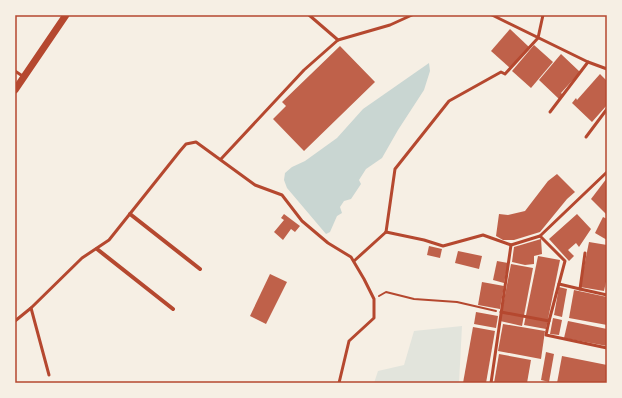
<svg xmlns="http://www.w3.org/2000/svg" width="622" height="398" font-family="'Asap Condensed',sans-serif">
	<style>
		.green { fill: #e2e4dc }
		.water { fill: #c9d6d2 }
		.building { fill: #bf614a }
		.lines { fill: none; stroke-linecap: round; stroke-linejoin: round }
		.path { stroke: #b5482f; stroke-width: 2 }
		.service { stroke: #b5482f; stroke-width: 3 }
		.minor { stroke: #b5482f; stroke-width: 4 }
		.tertiary { stroke: #b5482f; stroke-width: 7 }
		.neatline { fill: none; stroke: #b5482f; stroke-width: 1.5 }
	</style>
	<rect width="100%" height="100%" fill="#f6efe4"/>
	<polygon class="green" points="462,326 459,383 374,383 378,371 404,365 414,331"/>
	<polygon class="water" points="429,63 430,71 424,90 398,130 382,158 366,169 359,180 361,184 351,199 344,201 340,207 342,213 337,216 330,232 326,234 287,188 284,180 285,173 292,167 305,161 337,138 363,109"/>
	<g class="building">
		<polygon points="510,29 529,47 510,68 491,51"/>
		<polygon points="534,45 553,62 531,88 512,71"/>
		<polygon points="340,46 375,82 304,151 273,119 286,106 282,102"/>
		<polygon points="561,54 580,72 561,93 563,95 559,99 539,80"/>
		<polygon points="600,74 607,81 607,105 592,122 572,103 576,98 577,100"/>
		<polygon points="557,174 575,192 567,199 540,232 514,240 503,240 496,236 499,214 508,215 525,211 548,181"/>
		<polygon points="607,178 607,213 606,214 591,199"/>
		<polygon points="284,214 300,226 295,232 291,229 283,240 274,232 284,220 281,218"/>
		<polygon points="577,214 591,229 579,247 576,243 568,250 574,256 569,261 549,239"/>
		<polygon points="603,217 607,219 607,240 595,233"/>
		<polygon points="541,239 542,254 534,256 534,264 525,265 512,262 514,247"/>
		<polygon points="589,242 607,245 607,277 604,291 580,287"/>
		<polygon points="429,246 442,249 440,258 427,255"/>
		<polygon points="458,251 482,256 479,269 455,263"/>
		<polygon points="538,256 560,260 546,329 524,325"/>
		<polygon points="497,261 508,263 504,283 493,280"/>
		<polygon points="511,264 533,268 522,326 500,321"/>
		<polygon points="270,274 287,282 266,324 250,316"/>
		<polygon points="482,282 504,286 500,309 478,305"/>
		<polygon points="559,287 567,289 562,317 554,315"/>
		<polygon points="574,290 607,297 607,325 569,318"/>
		<polygon points="476,312 498,316 496,328 474,324"/>
		<polygon points="553,318 562,320 559,335 550,334"/>
		<polygon points="568,321 607,329 607,346 564,338"/>
		<polygon points="503,324 545,331 541,359 498,351"/>
		<polygon points="473,327 495,331 486,383 463,383"/>
		<polygon points="546,352 554,354 549,382 541,380"/>
		<polygon points="499,354 531,360 527,383 494,383"/>
		<polygon points="562,356 607,365 607,383 557,383"/>
	</g>
	<g class="lines">
		<polyline class="path" points="379,296 386,292 414,299 457,302 496,311"/>
		<g class="service">
			<polyline points="309,15 338,40"/>
			<polyline points="492,15 588,62 607,69"/>
			<polyline points="15,71 24,77"/>
			<polyline points="550,112 588,62"/>
			<polyline points="586,137 607,109"/>
			<polyline points="221,159 304,70 338,40 390,25 412,15"/>
			<polyline points="386,232 395,169 449,101 501,72 505,74 538,38 543,15"/>
			<polyline points="386,232 424,240 443,246 483,235 511,245 540,236 607,172"/>
			<polyline points="354,261 386,232"/>
			<polyline points="559,284 580,289 607,295"/>
			<polyline points="580,289 585,253"/>
			<polyline points="31,308 49,375"/>
			<polyline points="501,312 549,321 565,261 540,236"/>
			<polyline points="15,321 31,308 82,258 109,240 180,151 186,144 196,142 255,185 282,195 302,221 328,243 351,257 364,279 374,299 374,318 349,341 339,383"/>
			<polyline points="549,321 546,335 607,348"/>
			<polyline points="491,383 511,245"/>
		</g>
		<g class="minor">
			<polyline points="130,214 200,269"/>
			<polyline points="97,249 173,309"/>
		</g>
		<polyline class="tertiary" points="15,90 66,15"/>
	</g>
	<rect width="622" height="398" fill="none" stroke="#f6efe4" stroke-width="32"/>
	<rect x="16" y="16" width="590" height="366" class="neatline"/>
</svg>
